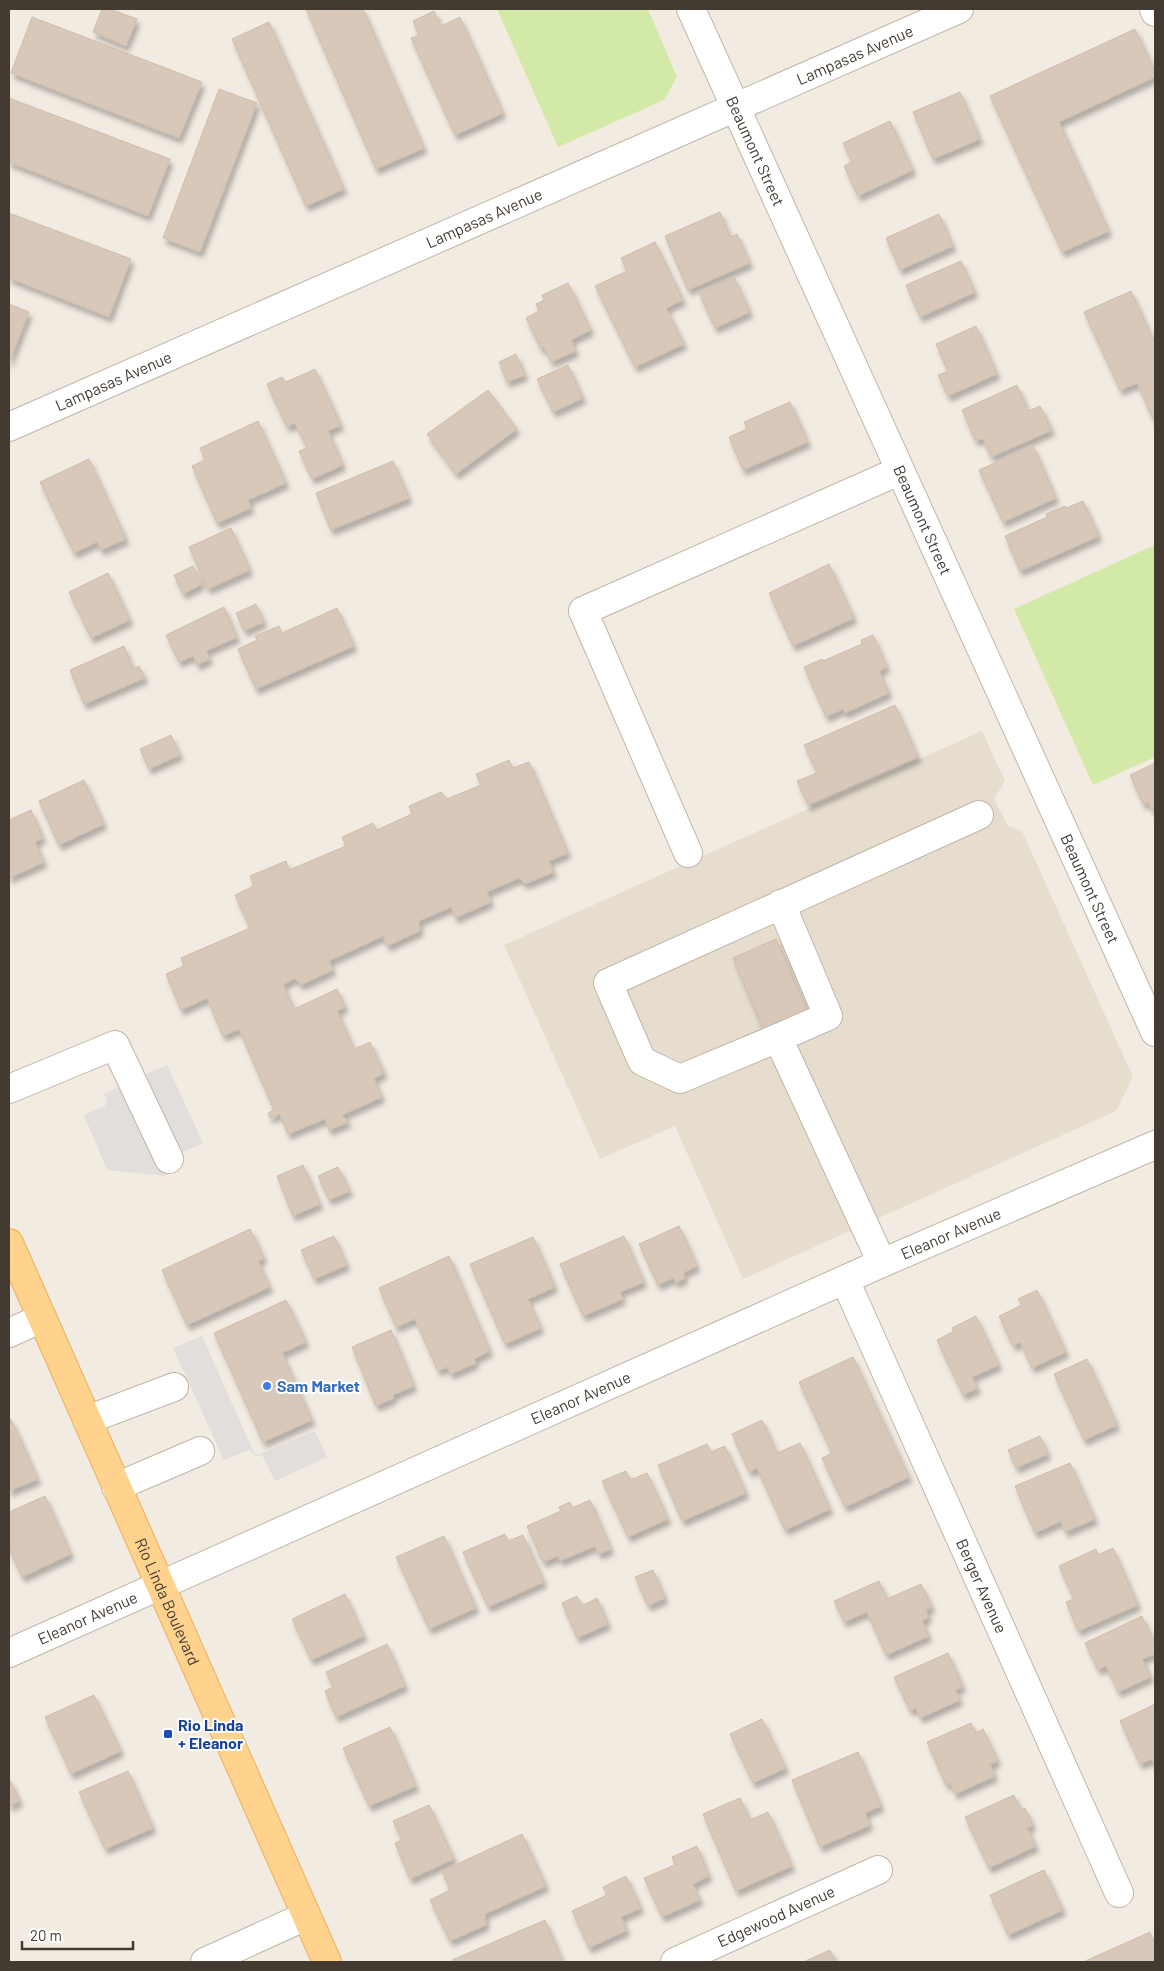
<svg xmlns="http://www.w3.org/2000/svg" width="1164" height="1971" font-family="Barlow,sans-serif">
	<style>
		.residential { fill: #e6ddcf }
		.green { fill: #d2e9a8 }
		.parking { fill: #e2dedb }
		.building { fill: #d7c8ba; stroke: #cfbdaa; filter: url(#shadow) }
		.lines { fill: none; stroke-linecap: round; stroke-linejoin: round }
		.minor-casing { stroke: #c0b5a7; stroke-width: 30 }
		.major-casing { stroke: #e8af59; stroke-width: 30 }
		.minor { stroke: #fff; stroke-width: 28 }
		.major { stroke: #ffd38d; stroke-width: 28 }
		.shop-dot { fill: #3f7fe0; stroke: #fff; stroke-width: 2 }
		.transit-dot { fill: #1a4fb4; stroke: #fff; stroke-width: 2 }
		.labels { text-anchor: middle; stroke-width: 4; stroke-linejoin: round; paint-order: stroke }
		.street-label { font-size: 16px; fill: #433b32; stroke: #fff }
		.shop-label { font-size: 16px; font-weight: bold; fill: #366cbe; stroke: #fff; text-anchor: start }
		.transit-label { font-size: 16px; font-weight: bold; fill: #164399; stroke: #fff; text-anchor: start }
	</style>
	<defs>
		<filter id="shadow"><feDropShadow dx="3" dy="5.5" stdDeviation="2.5" flood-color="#0004"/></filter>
	</defs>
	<rect width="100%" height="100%" fill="#f2ebe2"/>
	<polygon class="residential" points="982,731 1005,781 994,799 1008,826 1022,831 1133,1077 1116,1111 743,1279 675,1126 600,1159 504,945"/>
	<g class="green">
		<polygon points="497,9 648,9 677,77 664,100 558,147"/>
		<polygon points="1155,545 1155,757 1093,785 1014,609"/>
	</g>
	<g class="parking">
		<polygon points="167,1065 203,1143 181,1153 165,1176 107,1170 84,1115 105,1106 107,1098 103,1094"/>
		<polygon points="202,1336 254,1453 258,1455 315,1431 327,1457 275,1481 262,1455 257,1456 253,1454 249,1450 224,1460 173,1348"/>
	</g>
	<g class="building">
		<polygon points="102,9 110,9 137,19 126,46 93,32"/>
		<polygon points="306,9 363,9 424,148 376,169"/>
		<polygon points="434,11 441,26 460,17 503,113 455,135 411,38 419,35 413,21"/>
		<polygon points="32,17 202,82 179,138 11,73"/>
		<polygon points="269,22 344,189 306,206 232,39"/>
		<polygon points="1135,29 1155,72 1155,77 1059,122 1109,231 1062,252 990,96"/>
		<polygon points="219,89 257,103 200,252 163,238"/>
		<polygon points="960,92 980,139 933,159 913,112"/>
		<polygon points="9,98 170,159 148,216 9,162"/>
		<polygon points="890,121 913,170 858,196 844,166 852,162 843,143"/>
		<polygon points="720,212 730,237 737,234 750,263 688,290 665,236"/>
		<polygon points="9,213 131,259 109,317 9,278"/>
		<polygon points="939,214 953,246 900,270 886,238"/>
		<polygon points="655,242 683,300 666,308 684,344 635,367 595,286 627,271 621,258"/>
		<polygon points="961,261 975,292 920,317 906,285"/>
		<polygon points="734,277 750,312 715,328 699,293"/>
		<polygon points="568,283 591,330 571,340 576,351 551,362 544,347 541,349 526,318 539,311 536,304 544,300 542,295"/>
		<polygon points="1131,291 1155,344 1155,418 1153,419 1137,383 1120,390 1084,312"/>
		<polygon points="9,304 29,312 9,363"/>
		<polygon points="976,326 997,374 948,396 938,375 948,371 936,344"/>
		<polygon points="516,354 525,375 507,382 499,362"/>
		<polygon points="568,365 583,398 553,412 537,379"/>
		<polygon points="315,369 341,425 328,431 343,465 312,479 299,451 307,448 295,423 287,427 267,384 282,377 286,382"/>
		<polygon points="1017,385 1028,411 1040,406 1052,430 991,457 983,439 975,440 962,410"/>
		<polygon points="488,390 517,429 456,474 427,434"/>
		<polygon points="790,402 808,442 743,470 729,437 747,429 744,422"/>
		<polygon points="258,421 286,483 248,500 251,508 217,523 192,466 205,460 200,448"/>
		<polygon points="1033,446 1056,498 1003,522 979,470"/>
		<polygon points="89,459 126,539 101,550 97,542 74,553 40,482"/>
		<polygon points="393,461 409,498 331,530 316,493"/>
		<polygon points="1083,501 1099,536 1020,571 1005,536 1047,517 1046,514 1065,506 1066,508"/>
		<polygon points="231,528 250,570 208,589 189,547"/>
		<polygon points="829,564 854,618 793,646 769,593"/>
		<polygon points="193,566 202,584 183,594 174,575"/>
		<polygon points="108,573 130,620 91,638 69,592"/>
		<polygon points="256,604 264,622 244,631 236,613"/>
		<polygon points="224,607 237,637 206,651 210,659 197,665 193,656 179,662 166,635"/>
		<polygon points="337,608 354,646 256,689 238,649 257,640 255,636 279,626 282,633"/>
		<polygon points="873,635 887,667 879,671 889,693 845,713 843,709 826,717 804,667 822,659 823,661 862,644 861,640"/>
		<polygon points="124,646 133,669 139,666 145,678 84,704 70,670"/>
		<polygon points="895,705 918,757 808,805 797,781 817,773 804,745"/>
		<polygon points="171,735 180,755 149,769 140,749"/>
		<polygon points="509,760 513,768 529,762 568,853 549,861 554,872 525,884 519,878 487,892 491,902 455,918 451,907 419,921 420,931 387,946 383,936 329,961 333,970 301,985 295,978 283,985 294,1009 337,989 345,1007 337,1011 354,1049 370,1042 384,1073 374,1079 382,1097 342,1115 349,1122 329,1130 325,1119 288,1134 280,1114 270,1118 268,1113 274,1110 239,1029 223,1036 207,998 181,1010 166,974 184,966 181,958 250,928 235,895 254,886 250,876 286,861 289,870 346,846 342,837 373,823 377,830 412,814 409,806 441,792 447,799 481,785 476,774"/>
		<polygon points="1155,763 1155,808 1152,810 1148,802 1143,804 1130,775"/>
		<polygon points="84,780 104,824 59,845 39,801"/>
		<polygon points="31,810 43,838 35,842 44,862 9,878 9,820"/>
		<polygon points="776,939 807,1011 763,1029 733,958"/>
		<polygon points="303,1165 320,1204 293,1216 277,1176"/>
		<polygon points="338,1167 350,1191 329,1200 318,1176"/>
		<polygon points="679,1226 697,1266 683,1273 685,1278 676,1283 673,1278 658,1285 639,1244"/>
		<polygon points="250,1229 264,1258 258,1261 270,1287 187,1325 162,1270"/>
		<polygon points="334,1236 347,1265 314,1279 301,1250"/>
		<polygon points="624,1236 644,1282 620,1292 623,1299 583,1316 560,1264"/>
		<polygon points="533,1237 555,1287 528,1299 541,1328 505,1344 470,1264"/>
		<polygon points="449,1256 490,1351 474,1359 476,1363 451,1374 447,1367 438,1371 415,1319 396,1327 379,1288"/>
		<polygon points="1037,1290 1066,1352 1032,1368 1020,1342 1013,1346 999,1316 1022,1305 1018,1299"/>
		<polygon points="286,1300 306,1342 282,1353 312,1420 263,1442 214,1333"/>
		<polygon points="976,1316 999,1365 972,1377 978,1388 963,1395 937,1340 954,1331 952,1328"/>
		<polygon points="391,1330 414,1386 393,1395 394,1398 376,1406 352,1347"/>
		<polygon points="853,1357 909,1477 845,1507 822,1458 832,1453 799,1382"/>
		<polygon points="1087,1359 1117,1425 1084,1440 1054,1374"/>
		<polygon points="11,1419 38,1479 9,1491 9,1420"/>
		<polygon points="762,1420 777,1453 800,1443 830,1509 785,1530 757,1468 749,1472 732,1434"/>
		<polygon points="1040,1436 1048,1454 1016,1468 1008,1450"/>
		<polygon points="707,1444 711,1452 725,1446 746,1493 682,1521 658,1465"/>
		<polygon points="1070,1463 1095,1519 1065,1532 1061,1521 1035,1533 1015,1486"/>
		<polygon points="626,1471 630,1480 647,1473 668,1519 628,1537 602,1481"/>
		<polygon points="45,1496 71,1554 22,1577 9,1548 9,1512"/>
		<polygon points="590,1500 611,1549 599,1554 595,1546 560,1561 558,1556 543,1562 527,1526 561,1511 559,1507 570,1502 572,1508"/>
		<polygon points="505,1534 508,1541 523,1535 544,1582 488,1607 463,1552"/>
		<polygon points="444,1536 476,1608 429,1629 396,1557"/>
		<polygon points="1113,1548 1138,1605 1078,1631 1066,1602 1074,1599 1059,1566 1096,1549 1098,1555"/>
		<polygon points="653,1570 665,1598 648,1606 635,1577"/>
		<polygon points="879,1581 887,1599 921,1584 932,1607 926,1610 929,1617 922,1621 929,1636 886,1655 867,1612 844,1622 834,1601"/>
		<polygon points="345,1594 364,1636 311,1660 292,1619"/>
		<polygon points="577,1596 582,1606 597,1598 608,1624 577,1638 562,1603"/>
		<polygon points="1142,1616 1155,1644 1155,1654 1142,1659 1151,1677 1118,1692 1106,1666 1098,1670 1085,1643"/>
		<polygon points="387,1644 405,1686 336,1717 325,1691 333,1687 326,1672"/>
		<polygon points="948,1653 963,1687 955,1690 960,1700 920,1718 916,1708 910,1711 894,1677"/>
		<polygon points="94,1695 121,1751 71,1774 45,1717"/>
		<polygon points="1155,1704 1155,1765 1152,1759 1140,1764 1120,1721"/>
		<polygon points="762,1719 786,1768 753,1783 730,1734"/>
		<polygon points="971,1723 976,1733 983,1729 998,1761 990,1764 995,1776 955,1794 950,1783 946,1785 927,1742"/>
		<polygon points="390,1727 416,1786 369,1806 343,1748"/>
		<polygon points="858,1752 881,1806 865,1813 870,1825 820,1847 792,1780"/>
		<polygon points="128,1771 153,1828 105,1849 79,1792"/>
		<polygon points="9,1778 20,1801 9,1806"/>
		<polygon points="1014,1795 1021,1810 1025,1808 1033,1825 1027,1828 1036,1846 989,1868 965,1817"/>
		<polygon points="740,1798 750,1820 768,1812 792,1866 736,1891 703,1814"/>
		<polygon points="429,1805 454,1859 410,1879 395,1843 402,1840 393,1821"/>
		<polygon points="522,1834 546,1886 485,1914 486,1925 450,1941 430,1900 450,1890 442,1871"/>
		<polygon points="697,1846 709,1876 693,1884 700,1900 662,1917 644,1878 675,1865 672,1857"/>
		<polygon points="1044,1870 1063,1910 1008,1935 990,1895"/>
		<polygon points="626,1876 641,1908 621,1917 627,1930 589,1948 572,1911 607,1895 603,1887"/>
		<polygon points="545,1920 563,1962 453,1962 452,1960"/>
		<polygon points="1150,1932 1155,1945 1155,1962 1083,1962"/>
		<polygon points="830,1950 836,1962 803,1962"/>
	</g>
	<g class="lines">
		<g class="minor-casing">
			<g id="minor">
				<path id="s1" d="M691,9l464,1023"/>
				<polyline points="1154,9 1155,12"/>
				<path id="s2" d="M9,427l950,-418"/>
				<polyline points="688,853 583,611 899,471"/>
				<polyline points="778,1038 828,1016 781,904"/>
				<polyline points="9,1089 115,1045 169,1159"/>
				<polyline points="882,1263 778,1038 680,1079 642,1061 608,983 979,815"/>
				<path id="s3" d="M845,1280l274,613"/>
				<polyline points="9,1333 42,1318"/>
				<polyline points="87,1420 174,1387"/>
				<polyline points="116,1487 200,1451"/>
				<path id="s4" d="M9,1653l873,-390 273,-118"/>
				<polyline points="205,1962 306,1916"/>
				<path id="s5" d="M675,1962l203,-92"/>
			</g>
		</g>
		<g class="major-casing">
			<g id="major">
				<path id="s6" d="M9,1243l318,719"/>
			</g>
		</g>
		<use href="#minor" class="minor"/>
		<use href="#major" class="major"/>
	</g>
	<circle class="shop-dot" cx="267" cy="1386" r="5"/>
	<rect class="transit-dot" x="163" y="1729" width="10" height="10" rx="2.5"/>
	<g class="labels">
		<g class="street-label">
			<text dy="6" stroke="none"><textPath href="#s2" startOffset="924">Lampasas Avenue</textPath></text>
			<text dy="6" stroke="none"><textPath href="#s1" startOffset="156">Beaumont Street</textPath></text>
			<text dy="6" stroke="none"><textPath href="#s2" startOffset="519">Lampasas Avenue</textPath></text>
			<text dy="6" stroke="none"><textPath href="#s2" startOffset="114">Lampasas Avenue</textPath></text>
			<text dy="6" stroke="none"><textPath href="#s1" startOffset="561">Beaumont Street</textPath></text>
			<text dy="6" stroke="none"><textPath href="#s1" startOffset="966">Beaumont Street</textPath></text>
			<text dy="6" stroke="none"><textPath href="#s4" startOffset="1031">Eleanor Avenue</textPath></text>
			<text dy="6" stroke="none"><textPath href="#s4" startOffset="626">Eleanor Avenue</textPath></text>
			<text dy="6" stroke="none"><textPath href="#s3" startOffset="335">Berger Avenue</textPath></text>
			<text dy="6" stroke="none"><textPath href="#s6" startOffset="392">Rio Linda Boulevard</textPath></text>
			<text dy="6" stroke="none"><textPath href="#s4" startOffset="86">Eleanor Avenue</textPath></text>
			<text dy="6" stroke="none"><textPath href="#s5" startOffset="111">Edgewood Avenue</textPath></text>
		</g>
		<g class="shop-label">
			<text x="277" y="1392">Sam Market</text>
		</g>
		<g class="transit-label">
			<text x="178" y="1731">Rio Linda<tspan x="178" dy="18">+ Eleanor</tspan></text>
		</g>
	</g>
	<rect width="1164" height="1971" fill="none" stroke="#433b32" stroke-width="20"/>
	<path d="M22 1941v8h111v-8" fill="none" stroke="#433b32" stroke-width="2.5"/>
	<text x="30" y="1941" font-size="15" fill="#433b32" stroke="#ffffff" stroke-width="4" paint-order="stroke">20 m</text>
</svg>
